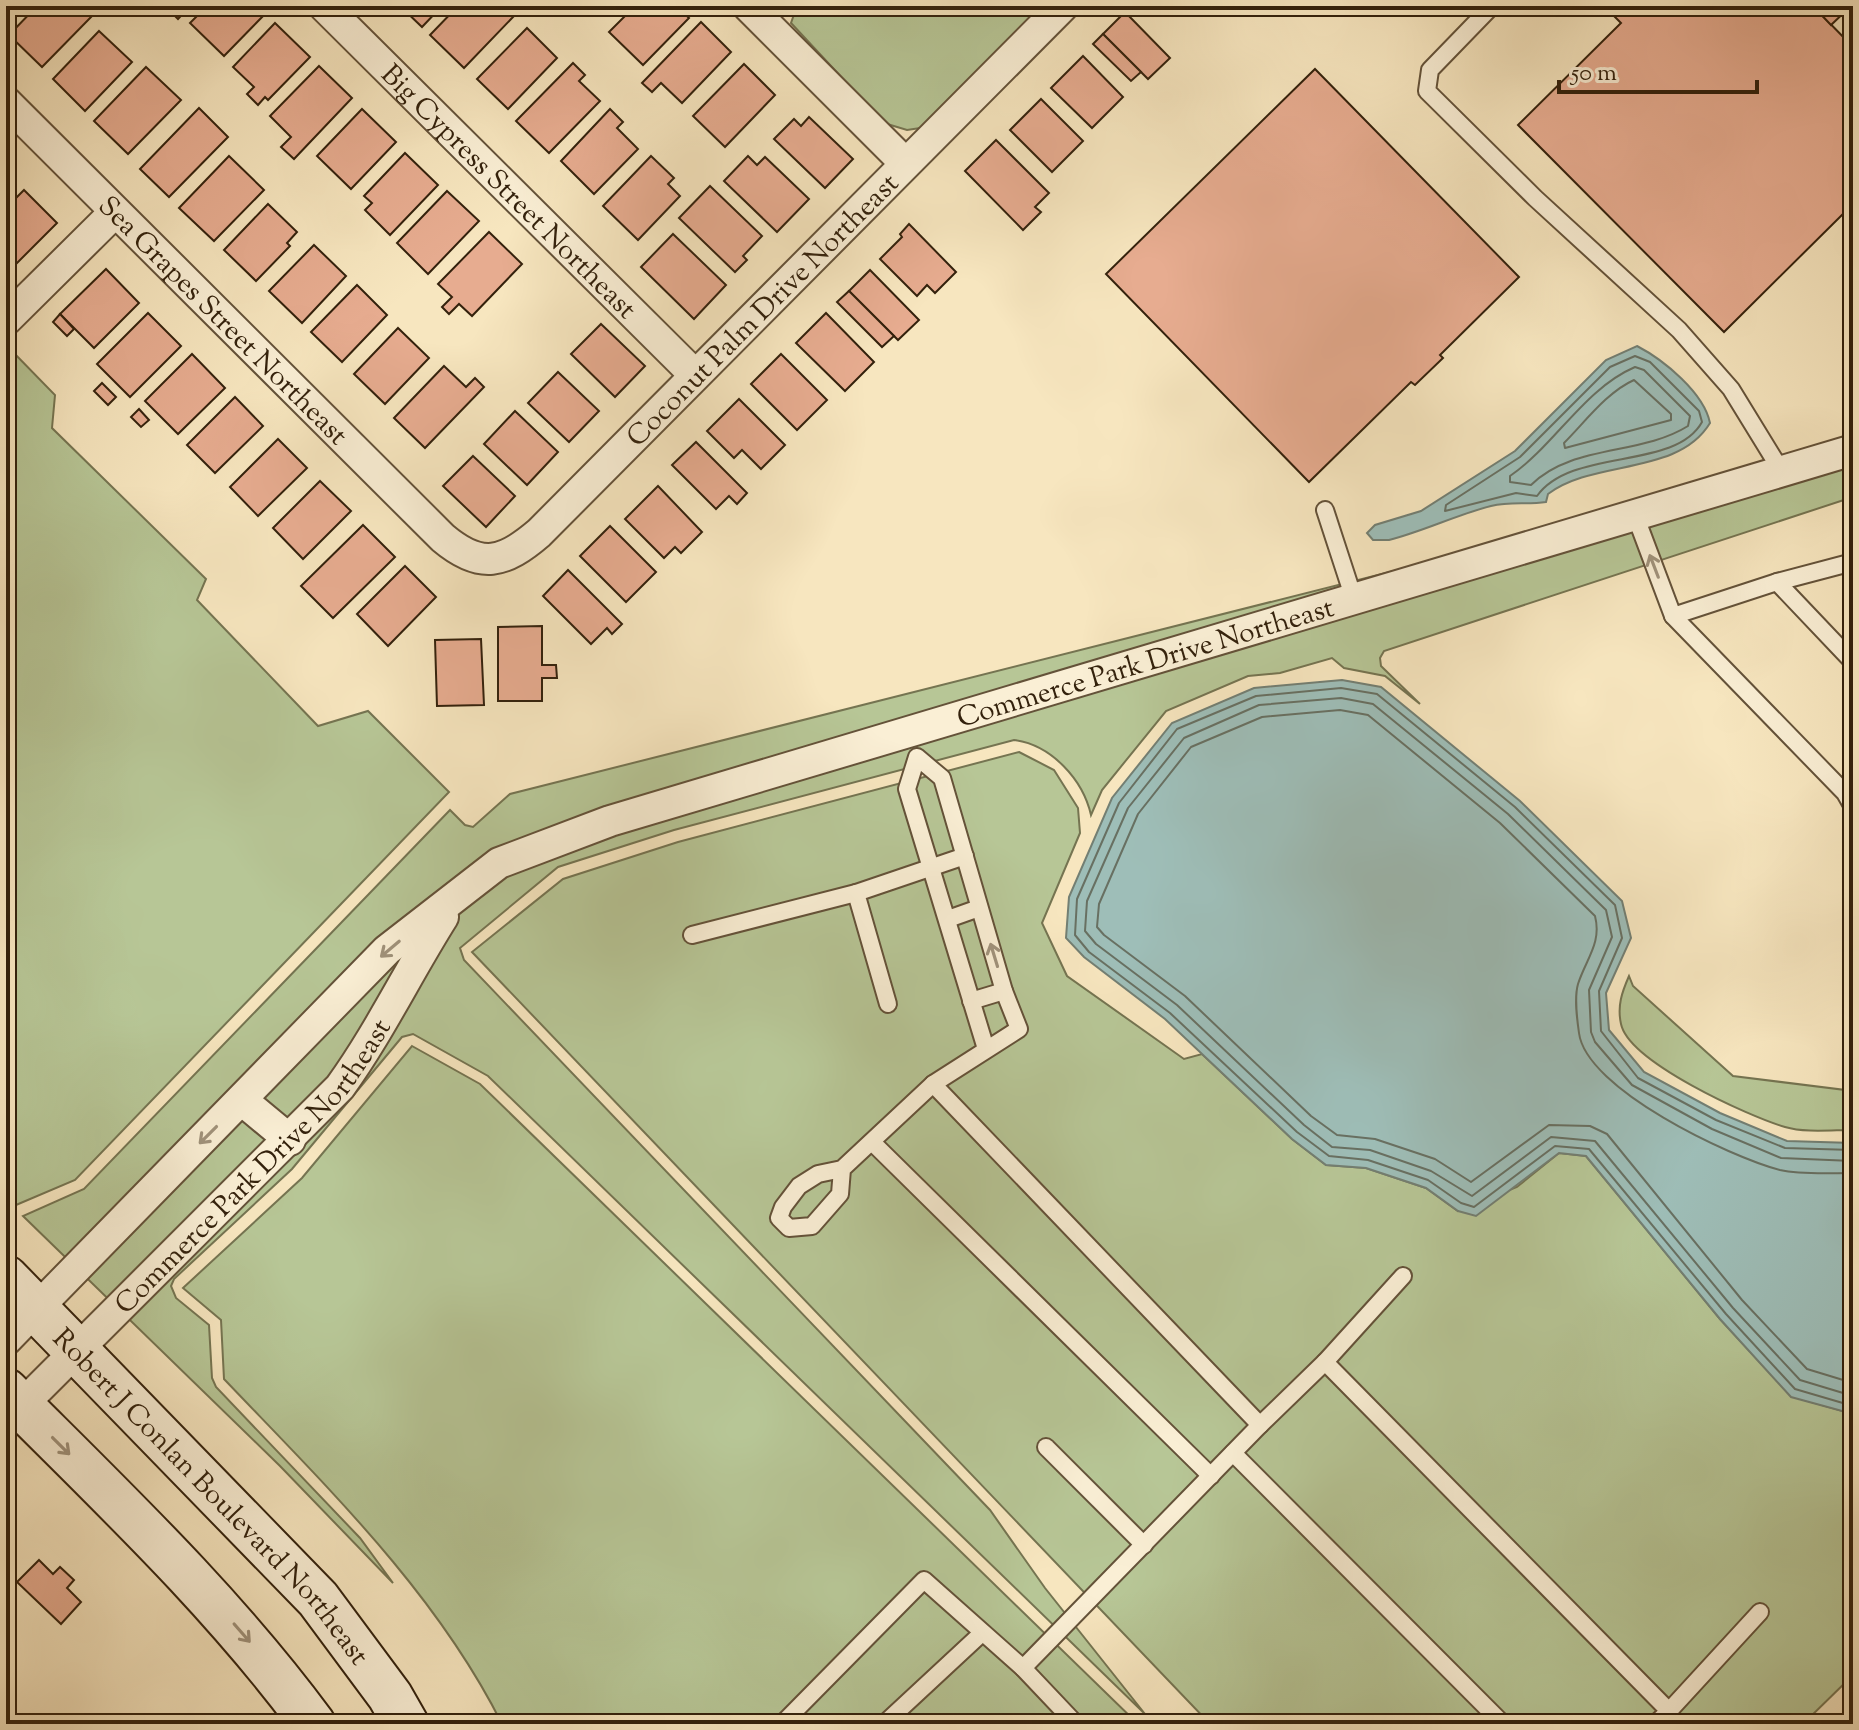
<svg xmlns="http://www.w3.org/2000/svg" width="1859" height="1730" font-family="'Sorts Mill Goudy',serif">
	<style>
		.green { fill: #b7c696; stroke: #757451; stroke-width: 2 }
		.water { fill: #9ebeb8; stroke: #737f73; stroke-width: 2 }
		.lines { fill: none; stroke-linecap: round; stroke-linejoin: round }
		.shore { stroke: #687062; stroke-width: 2 }
		.building { fill: #e7ac90; stroke: #33210c; stroke-width: 2 }
		.service-casing { stroke: #645239; stroke-width: 20 }
		.minor-casing { stroke: #645239; stroke-width: 34 }
		.secondary-casing { stroke: #33210c; stroke-width: 48 }
		.service { stroke: #faefd5; stroke-width: 16 }
		.minor { stroke: #faefd5; stroke-width: 30 }
		.secondary { stroke: #faefd5; stroke-width: 44 }
		.oneway { stroke: #a0927b }
		.labels { text-anchor: middle; stroke-width: 7; stroke-linejoin: round; paint-order: stroke }
		.street-label { font-size: 28px; fill: #33210c; stroke: #faefd5 }
	</style>
	<rect width="100%" height="100%" fill="#f7e6bf"/>
	<filter id="stains"><feTurbulence type="fractalNoise" baseFrequency=".0025" numOctaves="4"/><feColorMatrix values="0 0 0 0 .2 0 0 0 0 .09 0 0 0 0 .02 0 0 0 .5 -.17"/></filter>
	<radialGradient id="worn" r=".72"><stop offset=".6" stop-color="#630" stop-opacity="0"/><stop offset="1" stop-color="#630" stop-opacity=".3"/></radialGradient>
	<g class="green">
		<polygon points="797,6 1050,6 927,127 907,130 884,123 791,23"/>
		<polygon points="11,350 55,395 52,428 206,579 197,600 318,726 368,711 449,792 75,1180 16,1205 6,1196 6,356"/>
		<path d="M1853,455v42l-469,154 -4,7 1,8 39,38 -35,-28 -41,-8 -12,-10 -52,15 -32,3 -82,35 -64,79 -11,25c-8,-35 -39,-70 -77,-75l-340,90 -116,37 -98,81 4,12 526,550 55,78 100,126 -657,-638 -75,-42 -11,3 -110,132 -118,110 -3,7 5,12 33,27 3,53 4,9 144,151 33,45 -113,-117 -257,-250 61,-27 366,-379 15,15 8,2 37,-33z"/>
		<polygon points="1019,752 1054,770 1078,808 1080,833 1042,923 1067,976 1184,1059 1202,1054 1292,1139 1326,1165 1366,1168 1426,1188 1458,1211 1517,1187 1559,1153 1586,1156 1720,1319 1791,1396 1853,1414 1853,1675 1803,1724 1210,1724 472,952 563,879 678,842"/>
		<path d="M1629,976l4,10 100,90 120,15v39c-21,0 -48,3 -68,-3 -37,-11 -156,-65 -164,-103 -4,-18 1,-32 8,-48z"/>
		<path d="M412,1046l68,38 658,640h-636c-66,-132 -177,-239 -278,-345l-3,-59 -38,-32 119,-110z"/>
	</g>
	<g class="water">
		<path d="M1637,346c27,14 67,47 73,77 -32,53 -116,36 -162,71l-2,8c-19,3 -35,-1 -55,4 -35,9 -67,25 -102,34h-16l-6,-7 8,-8 46,-14 94,-60 91,-91z"/>
		<polygon points="1342,680 1381,687 1520,801 1622,901 1631,938 1606,993 1609,1030 1644,1072 1720,1113 1787,1141 1853,1143 1853,1414 1791,1397 1720,1319 1586,1156 1559,1153 1476,1216 1458,1211 1426,1188 1366,1168 1326,1165 1292,1139 1165,1019 1084,957 1066,938 1069,897 1112,798 1172,723 1254,688"/>
	</g>
	<g class="lines">
		<g class="shore">
			<path d="M1635,356l15,6 49,49 3,11c-27,49 -130,25 -165,74l-21,-3 -71,18 1,-6 74,-48 90,-90z"/>
			<path d="M1635,367l9,3 46,46 -2,10c-48,30 -116,18 -157,59l-21,-3v-6c45,-31 74,-87 125,-109z"/>
			<path d="M1634,380l37,34v6l-106,28 -1,-5c21,-21 43,-51 70,-63z"/>
			<polyline points="1853,1150 1785,1148 1716,1120 1638,1078 1601,1031 1599,991 1622,938 1615,905 1515,807 1377,694 1341,688 1256,696 1177,729 1119,803 1077,899 1075,935 1089,952 1170,1013 1297,1132 1329,1156 1368,1160 1428,1180 1461,1203 1474,1207 1555,1146 1589,1149 1726,1314 1795,1389 1853,1406"/>
			<polyline points="1853,1161 1781,1158 1712,1129 1632,1085 1595,1042 1591,1032 1589,990 1612,937 1606,910 1508,814 1373,704 1341,698 1259,705 1184,738 1128,808 1087,901 1085,931 1096,944 1177,1005 1304,1125 1332,1147 1370,1150 1431,1171 1472,1196 1551,1137 1595,1141 1733,1308 1800,1380 1853,1396"/>
			<path d="M1853,1173c-23,0 -51,2 -73,-3 -50,-13 -194,-81 -201,-137 -2,-14 -5,-35 -1,-49 8,-25 24,-41 17,-68l-95,-93 -132,-108 -28,-5 -78,7 -71,30 -53,67 -39,90 -2,23 7,8 81,61 126,120 26,19 38,4 60,20 36,23 78,-57 41,1 17,8 135,166 65,69 46,14"/>
		</g>
	</g>
	<g class="building">
		<polygon points="37,6 86,6 94,14 42,67 9,35"/>
		<polygon points="165,6 190,6 178,19"/>
		<polygon points="207,6 260,6 267,12 224,56 190,23"/>
		<polygon points="400,6 442,6 422,27"/>
		<polygon points="458,6 501,6 513,17 464,68 430,35"/>
		<polygon points="635,6 677,6 689,18 643,65 609,32"/>
		<polygon points="1604,6 1813,6 1853,47 1853,204 1724,332 1518,125 1621,23"/>
		<polygon points="1813,6 1851,6 1831,25"/>
		<polygon points="1125,12 1170,58 1148,79 1103,34"/>
		<polygon points="701,22 731,52 682,103 661,83 652,92 642,83"/>
		<polygon points="275,23 310,57 268,100 265,97 258,105 247,94 254,87 233,67"/>
		<polygon points="527,28 557,58 508,109 477,79"/>
		<polygon points="99,31 132,62 85,111 53,79"/>
		<polygon points="1103,34 1141,72 1131,81 1093,44"/>
		<polygon points="1083,56 1123,97 1092,128 1051,88"/>
		<polygon points="573,63 585,75 579,81 600,101 549,153 516,121"/>
		<polygon points="744,64 775,95 725,147 693,116"/>
		<polygon points="319,66 352,98 294,159 281,147 291,137 270,116"/>
		<polygon points="146,67 181,100 128,154 94,121"/>
		<polygon points="1315,69 1519,277 1440,355 1443,358 1415,385 1411,382 1309,482 1106,274"/>
		<polygon points="1041,99 1083,141 1052,172 1010,130"/>
		<polygon points="199,108 228,137 169,197 140,169"/>
		<polygon points="362,109 396,142 351,189 317,156"/>
		<polygon points="610,109 623,122 617,128 638,149 594,194 561,161"/>
		<polygon points="809,117 853,159 825,188 774,139 794,119 801,126"/>
		<polygon points="996,140 1049,193 1035,207 1041,212 1023,230 965,171"/>
		<polygon points="405,153 438,185 390,235 365,210 372,203 364,196"/>
		<polygon points="229,156 264,190 214,241 179,208"/>
		<polygon points="651,156 674,178 668,184 680,196 638,240 603,206"/>
		<polygon points="748,156 757,165 765,157 809,199 777,232 724,181"/>
		<polygon points="710,186 762,236 743,256 747,260 735,272 679,218"/>
		<polygon points="24,190 57,223 6,274 6,208"/>
		<polygon points="447,191 479,221 428,274 397,243"/>
		<polygon points="268,204 297,232 287,243 290,246 256,281 224,250"/>
		<polygon points="909,224 956,272 935,293 927,285 917,296 880,259 902,237 900,234"/>
		<polygon points="489,232 522,264 472,316 459,304 449,314 442,307 452,297 438,284"/>
		<polygon points="673,234 726,285 694,319 641,267"/>
		<polygon points="314,245 346,276 302,323 269,291"/>
		<polygon points="106,269 139,303 94,348 60,314"/>
		<polygon points="870,270 919,320 898,340 849,291"/>
		<polygon points="357,285 387,315 342,362 311,332"/>
		<polygon points="849,291 894,336 882,347 837,302"/>
		<polygon points="148,313 181,346 130,397 97,364"/>
		<polygon points="826,313 874,362 845,391 796,343"/>
		<polygon points="60,314 74,329 67,336 53,322"/>
		<polygon points="601,324 645,366 615,397 571,354"/>
		<polygon points="398,328 429,358 385,404 354,374"/>
		<polygon points="192,354 225,388 178,434 145,401"/>
		<polygon points="781,354 827,400 797,430 751,384"/>
		<polygon points="444,366 466,387 475,378 484,387 425,448 394,418"/>
		<polygon points="558,372 599,411 569,442 528,403"/>
		<polygon points="102,383 116,397 108,405 94,391"/>
		<polygon points="235,397 263,426 215,473 187,445"/>
		<polygon points="739,399 785,445 761,469 742,450 734,458 707,431"/>
		<polygon points="139,409 149,420 141,427 131,417"/>
		<polygon points="515,411 558,452 527,485 484,444"/>
		<polygon points="278,439 307,468 258,516 230,487"/>
		<polygon points="696,442 747,493 737,504 729,496 716,509 672,465"/>
		<polygon points="473,456 515,496 486,527 443,486"/>
		<polygon points="320,481 351,511 303,559 273,528"/>
		<polygon points="658,486 702,532 681,553 675,547 664,558 625,519"/>
		<polygon points="363,525 395,557 333,618 301,586"/>
		<polygon points="610,526 656,572 626,602 580,556"/>
		<polygon points="405,566 436,597 388,646 357,614"/>
		<polygon points="568,570 622,624 612,634 607,628 591,644 543,596"/>
		<polygon points="542,626 542,665 556,665 557,678 542,678 542,701 498,701 498,627"/>
		<polygon points="481,639 484,705 437,706 435,640"/>
		<polygon points="39,1560 53,1574 60,1567 74,1580 67,1588 81,1602 61,1624 17,1582"/>
	</g>
	<g class="lines">
		<g class="service-casing">
			<g id="service">
				<polyline points="1492,6 1430,70 1427,91 1535,198 1679,330 1731,389 1782,472"/>
				<polyline points="1325,510 1354,599"/>
				<polyline points="1635,515 1673,616"/>
				<polyline points="1853,562 1777,582 1853,662"/>
				<polyline points="1777,582 1673,616 1845,793 1853,807"/>
				<polyline points="948,919 979,908"/>
				<polyline points="692,935 856,893"/>
				<polyline points="971,1001 1004,991"/>
				<polyline points="888,1004 856,893 965,856"/>
				<polyline points="873,1143 1211,1476"/>
				<polyline points="842,1169 840,1194 812,1226 789,1228 779,1218 783,1207 799,1186 818,1174 842,1169 933,1084 1019,1029 1004,991 942,778 917,757 907,789 986,1049"/>
				<polyline points="1325,1362 1403,1276"/>
				<polyline points="1260,1425 1325,1362 1669,1711 1655,1724"/>
				<polyline points="1046,1447 1144,1545"/>
				<polyline points="1233,1453 1503,1724"/>
				<polyline points="1023,1668 1076,1724"/>
				<polyline points="1669,1711 1760,1612"/>
				<polyline points="782,1724 924,1580 1023,1668 1260,1425 933,1084"/>
				<polyline points="884,1724 982,1633"/>
			</g>
		</g>
		<g class="minor-casing">
			<g id="minor">
				<path id="s1" d="M324,6l371,369"/>
				<polyline points="748,6 905,163"/>
				<path id="s2" d="M6,102l437,436c38,32 61,25 96,-5l524,-527"/>
				<polyline points="6,320 115,212"/>
				<polyline points="243,1101 290,1140"/>
				<path id="s3" d="M6,1340l381,-390 112,-87 111,-42 1243,-371"/>
				<path id="s4" d="M21,1406l319,-319c39,-54 67,-113 103,-170"/>
			</g>
		</g>
		<g class="secondary-casing">
			<g id="secondary">
				<path id="s5" d="M6,1278l312,321 72,97 16,28"/>
				<path d="M6,1391c107,107 217,211 307,333"/>
			</g>
		</g>
		<use href="#service" class="service"/>
		<use href="#minor" class="minor"/>
		<use href="#secondary" class="secondary"/>
	</g>
	<defs><path id="oneway-shaft" d="M-6 0H5M1.5-3L5.5 0L1.5 3" fill="none" stroke-width="1.6" stroke-linecap="round" stroke-linejoin="round" transform="scale(2)"/></defs>
	<g class="oneway">
		<use href="#oneway-shaft" transform="translate(1654 566) rotate(-111)"/>
		<use href="#oneway-shaft" transform="translate(390 949) rotate(140)"/>
		<use href="#oneway-shaft" transform="translate(994 955) rotate(-107)"/>
		<use href="#oneway-shaft" transform="translate(208 1135) rotate(135)"/>
		<use href="#oneway-shaft" transform="translate(61 1446) rotate(45)"/>
		<use href="#oneway-shaft" transform="translate(242 1633) rotate(49)"/>
	</g>
	<g class="labels">
		<g class="street-label">
			<text dy="10" stroke="none"><textPath href="#s1" startOffset="262">Big Cypress Street Northeast</textPath></text>
			<text dy="10" stroke="none"><textPath href="#s2" startOffset="1042">Coconut Palm Drive Northeast</textPath></text>
			<text dy="10" stroke="none"><textPath href="#s2" startOffset="308">Sea Grapes Street Northeast</textPath></text>
			<text dy="10" stroke="none"><textPath href="#s3" startOffset="1364">Commerce Park Drive Northeast</textPath></text>
			<text dy="10" stroke="none"><textPath href="#s4" startOffset="334">Commerce Park Drive Northeast</textPath></text>
			<text dy="10" stroke="none"><textPath href="#s5" startOffset="300">Robert J Conlan Boulevard Northeast</textPath></text>
		</g>
	</g>
	<rect width="1859" height="1730" fill="none" stroke="#f7e6bf" stroke-width="32"/>
	<rect x="8" y="8" width="1843" height="1714" fill="none" stroke="#33210c" stroke-width="4"/>
	<rect x="16" y="16" width="1827" height="1698" fill="none" stroke="#33210c" stroke-width="2"/>
	<path d="M1559 80v12h198v-12" fill="none" stroke="#33210c" stroke-width="4"/>
	<text x="1571" y="80" font-size="24" fill="#33210c" stroke="#faefd5" stroke-width="6" paint-order="stroke">50 m</text>
	<rect width="100%" height="100%" filter="url(#stains)"/>
	<rect width="100%" height="100%" fill="url(#worn)"/>
</svg>
